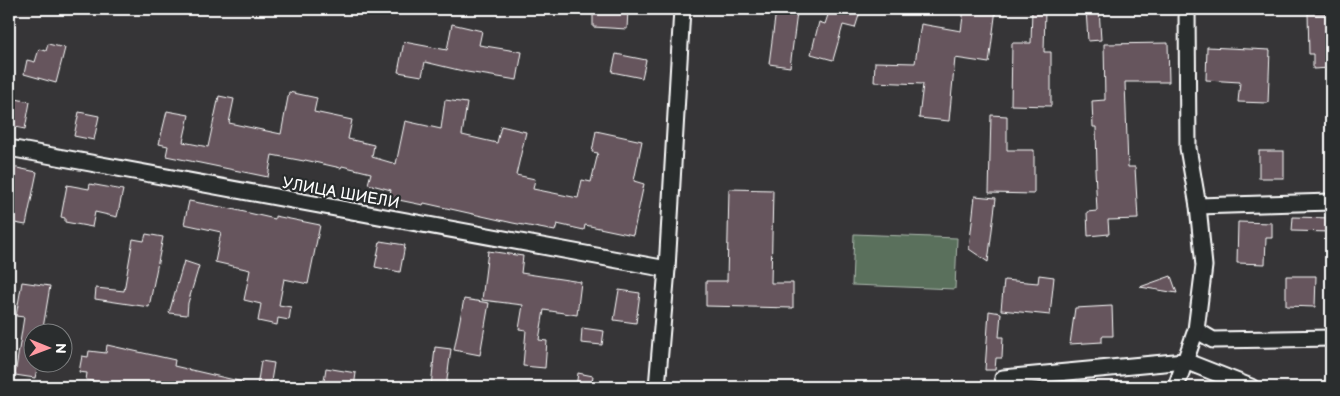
<svg xmlns="http://www.w3.org/2000/svg" width="1340" height="396" font-family="'Balsamiq Sans',sans-serif">
	<style>
		.grass { fill: #5a705c; stroke: #acb8ae }
		.building { fill: #66555d; stroke: #fff }
		.lines { fill: none; stroke-linecap: round; stroke-linejoin: round }
		.minor-casing { stroke: #fff; stroke-width: 19 }
		.minor { stroke: #2a2d2e; stroke-width: 15 }
		.labels { text-anchor: middle; stroke-width: 4.5; stroke-linejoin: round; paint-order: stroke }
		.street-label { font-size: 16px; fill: #fff; stroke: #2a2d2e }
	</style>
	<rect width="100%" height="100%" fill="#363537"/>
	<filter id="ink" filterUnits="userSpaceOnUse"><feTurbulence type="fractalNoise" baseFrequency=".02" numOctaves="2"/><feDisplacementMap in="SourceGraphic" scale="10" xChannelSelector="R" yChannelSelector="G"/><feConvolveMatrix kernelMatrix="1 2 1 2 8 2 1 2 1" color-interpolation-filters="sRGB"/></filter>
	<g filter="url(#ink)">
		<polygon class="grass" points="854,234 957,238 955,289 852,285"/>
		<g class="building">
			<polygon points="593,9 628,9 627,29 593,27"/>
			<polygon points="830,9 861,9 855,28 843,25 833,60 811,54 819,22 825,24"/>
			<polygon points="964,9 996,9 989,63 955,58 949,121 919,118 923,84 874,82 875,62 915,63 921,24 961,31"/>
			<polygon points="1032,9 1045,9 1044,52 1051,52 1051,106 1011,105 1012,43 1031,43"/>
			<polygon points="1086,9 1099,9 1101,40 1088,41"/>
			<polygon points="776,10 797,13 790,67 769,64"/>
			<polygon points="1308,13 1331,13 1331,68 1313,69 1313,54 1309,54"/>
			<polygon points="452,24 482,31 479,45 522,52 517,80 467,72 425,62 422,76 398,72 404,42 447,50"/>
			<polygon points="1168,43 1169,82 1125,82 1128,167 1135,167 1138,219 1108,220 1109,234 1088,236 1087,212 1097,211 1095,169 1097,169 1096,127 1093,127 1092,101 1105,100 1104,44"/>
			<polygon points="48,44 65,48 56,83 24,74 27,60 35,62 39,49 46,51"/>
			<polygon points="1207,47 1270,50 1268,103 1238,102 1240,82 1206,80"/>
			<polygon points="616,54 646,60 642,78 612,72"/>
			<polygon points="289,92 317,98 314,112 352,120 348,139 374,145 372,157 396,164 405,121 441,129 445,100 467,103 462,135 497,143 501,126 526,132 516,175 535,179 533,189 578,198 582,180 591,182 598,153 592,152 596,131 642,141 634,181 644,184 633,235 585,225 584,230 557,224 555,231 513,223 424,203 423,205 389,198 391,190 368,184 371,173 342,166 341,168 305,160 304,161 272,155 268,177 166,156 168,146 159,144 167,111 189,115 183,142 208,147 219,96 234,99 229,123 281,134"/>
			<polygon points="16,99 30,102 25,129 10,126"/>
			<polygon points="79,112 99,116 94,140 74,136"/>
			<polygon points="991,115 1007,116 1007,150 1034,150 1034,194 989,193"/>
			<rect x="1259" y="151" width="25" height="27"/>
			<polygon points="12,167 37,172 26,225 9,222 9,183"/>
			<polygon points="90,184 123,190 117,217 95,212 92,227 65,222 65,218 61,217 67,185 89,189"/>
			<polygon points="729,189 773,190 771,283 793,283 793,308 706,306 706,281 727,281"/>
			<polygon points="975,196 996,198 988,262 969,249"/>
			<polygon points="189,201 227,208 275,219 275,216 320,225 308,284 284,279 279,305 291,307 289,320 278,318 277,325 258,321 261,304 244,300 250,270 215,262 221,232 184,224"/>
			<polygon points="1293,217 1331,218 1331,232 1292,231"/>
			<polygon points="1238,222 1272,223 1272,238 1266,238 1265,264 1237,263"/>
			<polygon points="146,234 163,237 149,307 95,299 96,288 124,291 133,239 144,241"/>
			<polygon points="380,241 405,245 400,272 375,267"/>
			<polygon points="488,251 523,256 521,273 581,282 577,315 544,310 539,340 547,341 545,368 523,366 526,330 519,329 523,305 482,300"/>
			<polygon points="184,261 199,266 188,303 187,315 169,313"/>
			<polygon points="1039,275 1054,277 1050,315 1001,310 1004,280 1038,283"/>
			<polygon points="1171,276 1177,293 1140,287"/>
			<polygon points="1286,276 1316,276 1315,307 1286,306"/>
			<polygon points="22,282 50,286 42,334 32,334 32,364 38,364 35,378 15,375 24,317 16,316"/>
			<polygon points="619,290 640,293 636,323 614,320"/>
			<polygon points="464,299 489,303 480,355 454,350"/>
			<polygon points="1112,306 1113,336 1102,336 1102,342 1070,344 1075,308"/>
			<polygon points="989,311 1001,313 999,337 1003,337 1002,358 996,358 995,370 985,370"/>
			<polygon points="582,328 604,331 602,345 581,343"/>
			<polygon points="107,345 175,360 174,366 243,382 242,387 132,387 86,380 87,373 79,372 82,356 88,357 89,351 106,353"/>
			<polygon points="435,347 451,349 446,387 431,387"/>
			<polygon points="261,361 274,363 270,387 257,387"/>
			<polygon points="326,368 356,373 354,387 323,387"/>
			<polygon points="578,373 593,376 591,387 576,387"/>
		</g>
		<g class="lines">
			<g class="minor-casing">
				<g id="minor">
					<polyline points="9,148 667,269"/>
					<polyline points="1198,206 1331,202"/>
					<polyline points="1196,330 1213,340 1331,338"/>
					<polyline points="1003,378 1185,361 1251,387"/>
					<polyline points="657,387 667,269 682,9"/>
					<polyline points="1176,387 1196,330 1204,266 1198,206 1188,148 1187,9"/>
				</g>
			</g>
			<use href="#minor" class="minor"/>
		</g>
	</g>
	<g class="labels">
		<g class="street-label">
			<text transform="translate(341 192) rotate(10)" y="6">УЛИЦА ШИЕЛИ</text>
		</g>
	</g>
	<rect width="1340" height="396" fill="none" stroke="#2a2d2e" stroke-width="30"/>
	<rect x="15" y="15" width="1310" height="366" fill="none" stroke="#fff" stroke-width="2" filter="url(#ink)"/>
	<g transform="translate(48 348) rotate(91)"><circle r="24" fill="#2a2d2e" stroke="#7f8182"/>
	<path d="M0-4L9 19L0 12L-9 19Z" fill="#ff9aa2"/>
	<text y="-8" font-size="14" font-weight="bold" text-anchor="middle" fill="#ffffff">N</text>
	</g>
</svg>
